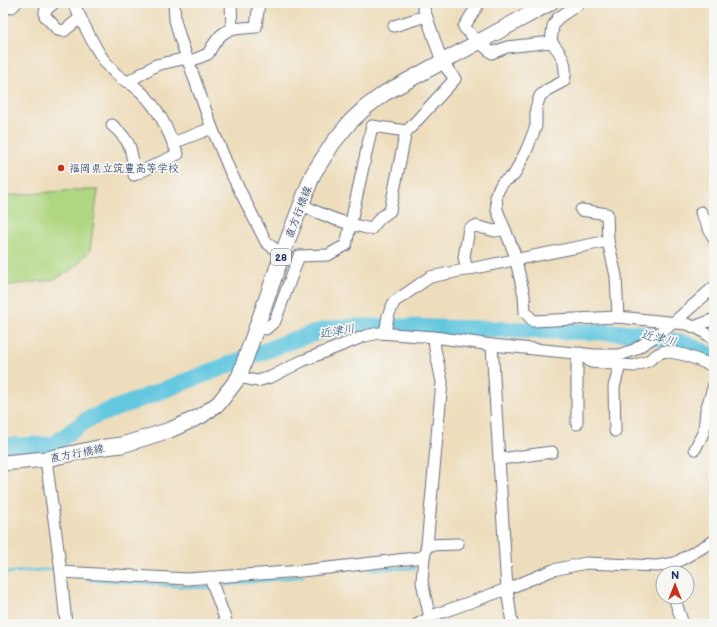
<svg xmlns="http://www.w3.org/2000/svg" width="717" height="627" font-family="'Balsamiq Sans','Klee One',sans-serif">
	<style>
		.green { fill: #afd781; stroke: #658370 }
		.lines { fill: none; stroke-linecap: round; stroke-linejoin: round }
		.stream { stroke: #63c7e0; stroke-width: 3 }
		.river { stroke: #63c7e0; stroke-width: 17 }
		.minor-casing { stroke: #656c7f; stroke-width: 13 }
		.major-casing { stroke: #656c7f; stroke-width: 17 }
		.minor { stroke: #fff; stroke-width: 11 }
		.major { stroke: #fff; stroke-width: 15 }
		.poi-dot { fill: #c8321e; stroke: #f6f6f2; stroke-width: 1.5 }
		.labels { text-anchor: middle; stroke-width: 3.5; stroke-linejoin: round; paint-order: stroke }
		.shield { fill: #f6f6f2; stroke: #5d6b8a; stroke-width: 1 }
		.shield-label { font-size: 10px; font-weight: bold; fill: #1b2f5e }
		.poi-label { font-size: 11px; fill: #1b2f5e; stroke: #f6f6f2; text-anchor: start }
		.street-label { font-size: 11px; fill: #1b2f5e; stroke: #f6f6f2 }
		.water-label { font-size: 12px; font-style: italic; fill: #2d557e; stroke: #f6f6f2 }
	</style>
	<rect width="100%" height="100%" fill="#f6f6f2"/>
	<filter id="ink" filterUnits="userSpaceOnUse"><feTurbulence type="fractalNoise" baseFrequency=".025" numOctaves="2"/><feDisplacementMap in="SourceGraphic" scale="8" xChannelSelector="R" yChannelSelector="G"/><feConvolveMatrix kernelMatrix="1 2 1 2 8 2 1 2 1" color-interpolation-filters="sRGB"/></filter>
	<filter id="wash" filterUnits="userSpaceOnUse"><feTurbulence type="fractalNoise" baseFrequency=".012" numOctaves="4" result="noise"/><feDisplacementMap in="SourceGraphic" scale="16" xChannelSelector="R" yChannelSelector="G"/><feGaussianBlur stdDeviation="0.9" result="paint"/><feColorMatrix in="noise" values="0 0 0 0 0 0 0 0 0 0 0 0 0 0 0 0 0 1.4 0 .05"/><feComposite in="paint" operator="in"/></filter>
	<g filter="url(#wash)">
		<rect width="100%" height="100%" fill="#eeddbc"/>
		<polygon class="green" points="75,190 98,190 90,250 74,268 53,280 3,286 3,196"/>
		<g class="lines">
			<g class="stream">
				<polyline points="370,569 414,568"/>
				<polyline points="3,573 53,569 58,574"/>
				<polyline points="87,579 203,588 211,587"/>
				<polyline points="217,586 303,576"/>
			</g>
			<polyline class="river" points="3,446 53,445 88,419 296,339 325,330 349,327 405,327 637,333 686,344 714,357"/>
		</g>
	</g>
	<g filter="url(#ink)">
		<g class="lines">
			<g class="minor-casing">
				<g id="minor">
					<polyline points="54,3 45,11 45,16 58,30 64,31 80,18"/>
					<path d="M73,3c13,24 23,52 43,71 5,5 12,8 18,12 20,15 30,35 39,57l39,-15"/>
					<polyline points="174,3 175,20 180,38 212,128 230,171 266,242 282,255"/>
					<polyline points="231,3 232,29"/>
					<path d="M479,3l-15,24c8,10 18,17 28,26l15,-6 44,-5c11,11 17,24 13,39l-17,9 -7,6 -4,12v18l-9,23 -13,26 -12,8 -6,12 1,15 17,42 2,9 8,34 1,17 8,9 85,-4 40,4 29,3 12,5 15,10"/>
					<polyline points="3,9 12,7 16,3"/>
					<polyline points="394,26 426,16"/>
					<polyline points="551,42 553,26 558,18 580,3"/>
					<path d="M188,62l20,-8c14,-27 20,-25 48,-27l3,-24"/>
					<polyline points="128,82 156,65 187,58"/>
					<path d="M112,125c20,17 20,25 22,50l44,-21 -5,-11"/>
					<path d="M301,204c23,13 45,20 70,25l9,-11 10,-7 16,-80"/>
					<polyline points="581,210 607,214 608,241"/>
					<polyline points="701,212 714,239"/>
					<polyline points="467,270 464,257 469,229 475,226 495,231 505,229"/>
					<polyline points="257,327 266,329 275,321 299,256 328,255 346,245 372,126 406,131 410,128 455,79 442,62 422,3"/>
					<polyline points="694,327 714,319"/>
					<polyline points="385,333 388,316 394,302 430,277 608,241 616,276 618,317"/>
					<polyline points="492,345 507,589 512,624"/>
					<polyline points="239,377 257,381 271,377 302,361 365,336 379,333 434,337 492,345 595,355 619,355 634,350 651,339 673,323 714,287"/>
					<polyline points="577,424 577,362 580,353 591,362 634,366 648,361 658,354 665,351 685,355 714,366"/>
					<polyline points="615,431 614,387 620,365"/>
					<polyline points="695,449 704,431 706,410 714,385"/>
					<polyline points="46,459 61,572 66,624"/>
					<polyline points="500,459 552,452"/>
					<polyline points="427,545 458,544"/>
					<polyline points="424,557 422,582 430,618"/>
					<polyline points="61,572 187,579 302,571 424,557 427,545 442,382 435,349 434,337"/>
					<polyline points="210,577 227,624"/>
					<polyline points="674,597 683,624"/>
					<polyline points="418,624 437,614 507,589 553,570 586,563 657,566 675,563 714,541"/>
				</g>
			</g>
			<g class="major-casing">
				<polyline id="major" points="3,463 46,459 98,448 122,445 170,430 201,416 219,403 239,377 282,255 313,174 333,143 350,122 366,107 385,93 550,3"/>
			</g>
			<use href="#minor" class="minor"/>
			<use href="#major" class="major"/>
		</g>
	</g>
	<circle class="poi-dot" cx="61" cy="168" r="4"/>
	<g class="labels">
		<rect class="shield" x="271" y="249" width="20" height="16" rx="3"/>
		<g class="shield-label">
			<text x="281" y="261">28</text>
		</g>
		<g class="poi-label">
			<text x="69" y="172">福岡県立筑豊高等学校</text>
		</g>
		<g class="street-label">
			<text transform="translate(298 212) rotate(-69)" y="4">直方行橋線</text>
			<text transform="translate(77 453) rotate(-11)" y="4">直方行橋線</text>
		</g>
		<g class="water-label">
			<text transform="translate(337 331) rotate(-10)" y="4">近津川</text>
			<text transform="translate(659 338) rotate(13)" y="4">近津川</text>
		</g>
	</g>
	<rect width="717" height="627" fill="none" stroke="#f6f6f2" stroke-width="16"/>
	<g transform="translate(675 585)"><circle r="19" fill="#f6f6f2" stroke="#9ea6b7"/>
	<path d="M0-3L7 15L0 10L-7 15Z" fill="#c8321e"/>
	<text y="-6" font-size="11" font-weight="bold" text-anchor="middle" fill="#1b2f5e">N</text>
	</g>
</svg>
